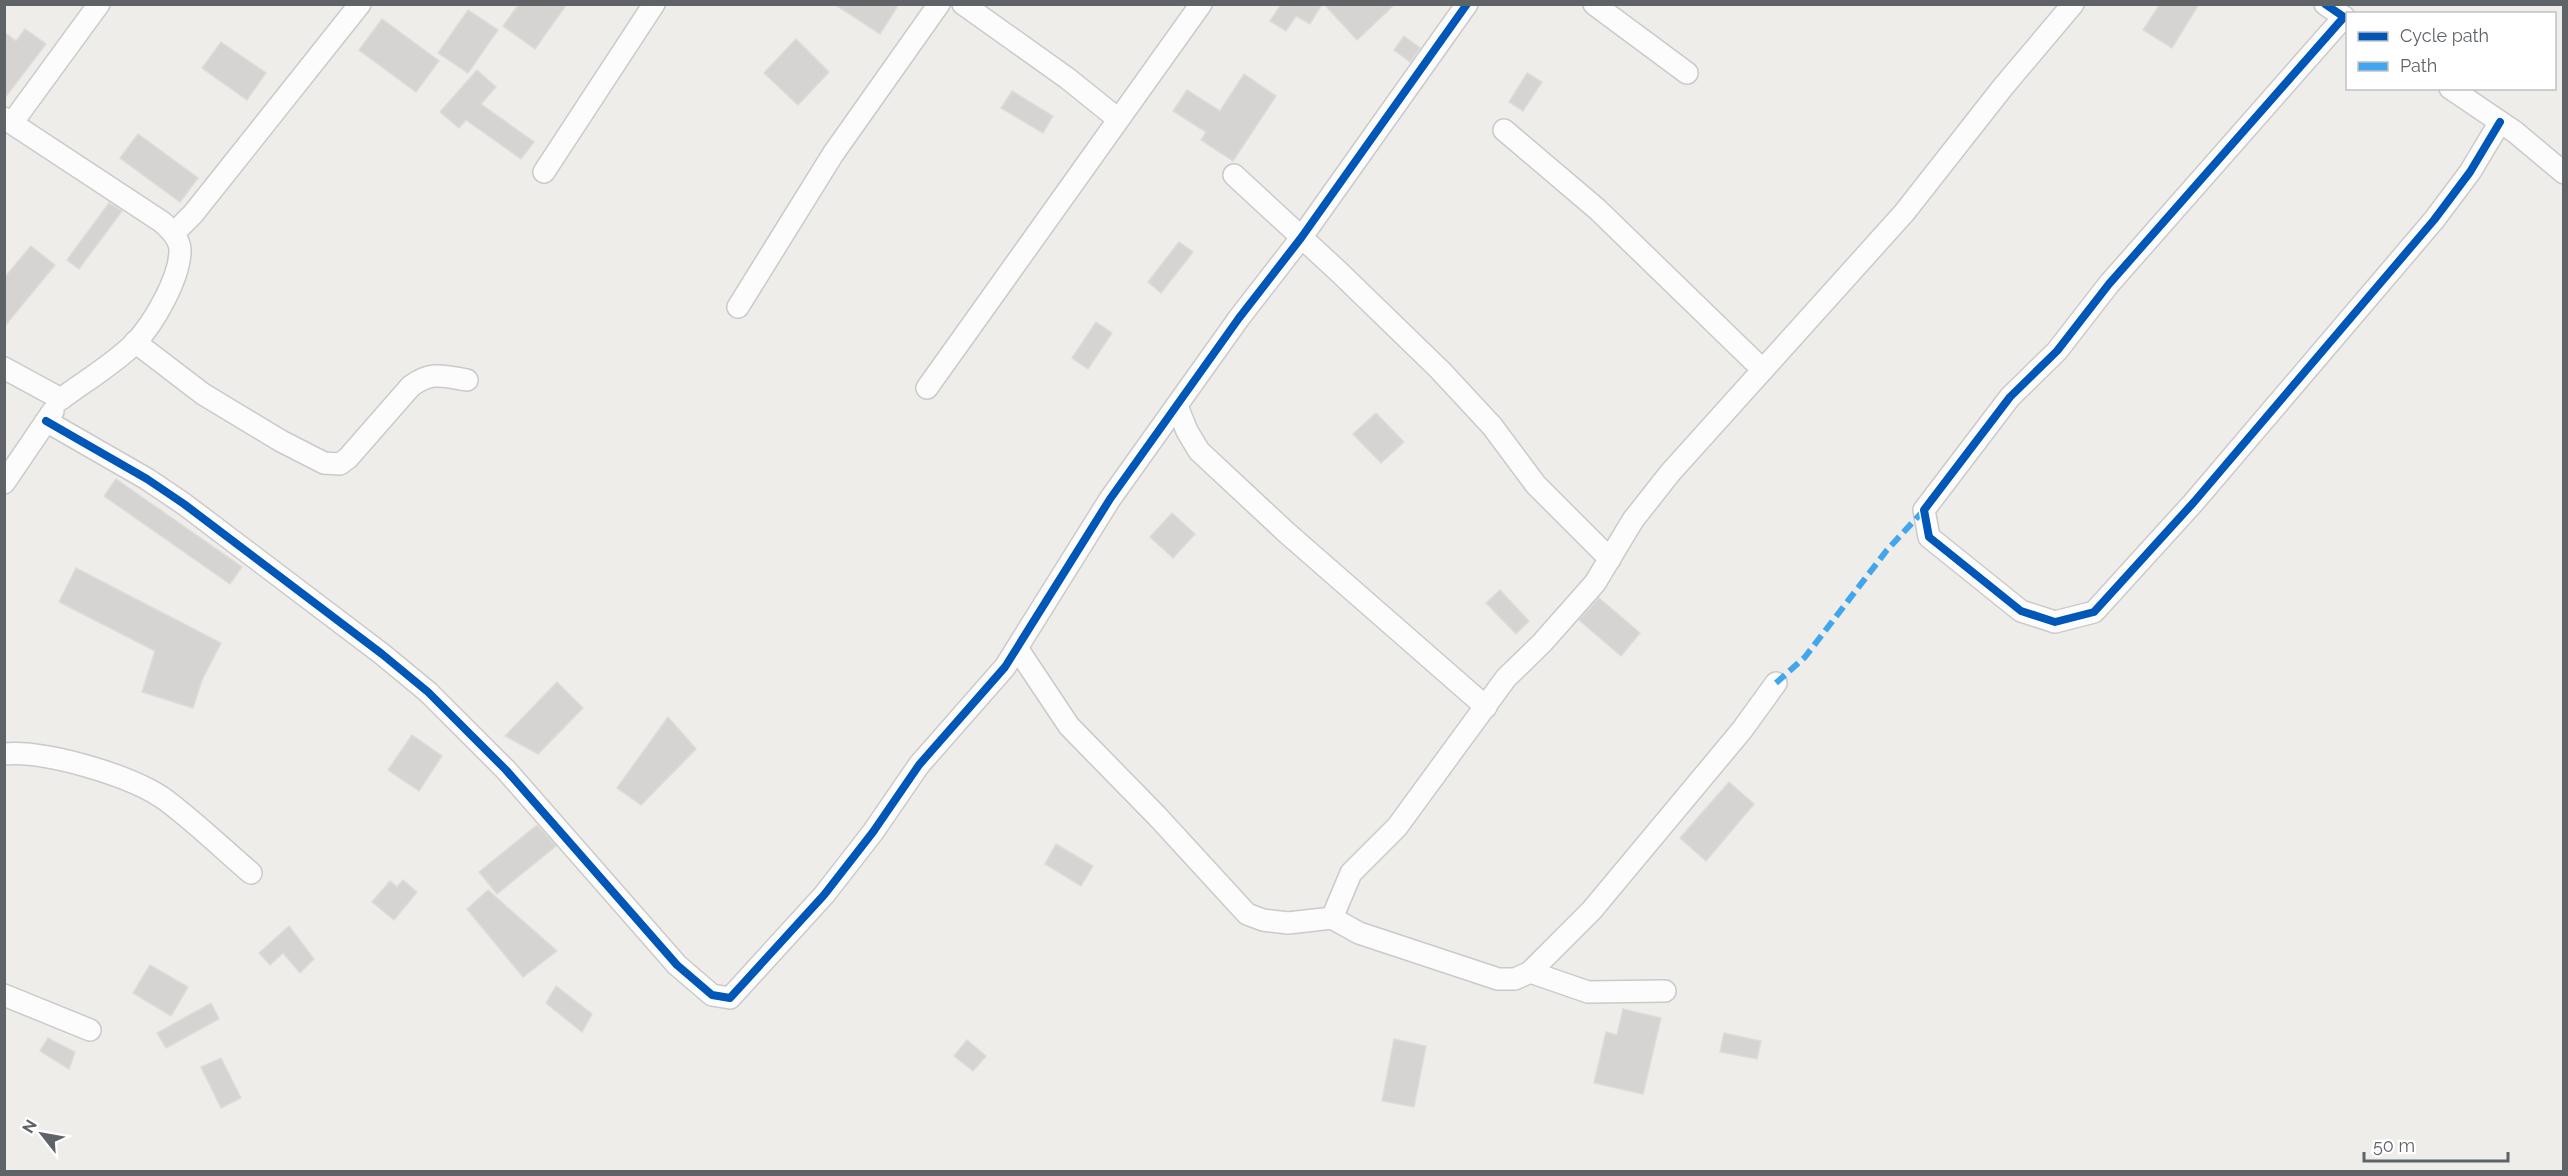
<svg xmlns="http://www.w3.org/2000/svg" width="2568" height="1176" font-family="Raleway,sans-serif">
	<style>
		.building { fill: #d5d4d2; stroke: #dedcd8; stroke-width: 1.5 }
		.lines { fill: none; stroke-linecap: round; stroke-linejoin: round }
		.minor-casing { stroke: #cacaca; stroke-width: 24 }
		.minor { stroke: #fdfcfc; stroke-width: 21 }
		.quiet { stroke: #41a6ee; stroke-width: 6; stroke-dasharray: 12 6; stroke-linecap: butt }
		.cycleway-casing { stroke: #fff; stroke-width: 11 }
		.cycleway { stroke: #0057b8; stroke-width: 8 }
	</style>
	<rect width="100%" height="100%" fill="#efede9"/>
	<g class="building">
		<polygon points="519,4 567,4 535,49 503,26"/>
		<polygon points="834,4 899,4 880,34"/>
		<polygon points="1277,4 1322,4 1310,24 1296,16 1286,31 1270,21 1280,6"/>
		<polygon points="1324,4 1395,4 1357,40"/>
		<polygon points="2160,4 2199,4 2172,48 2143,30"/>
		<polygon points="468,10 498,30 468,73 438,53"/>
		<polygon points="382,19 439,61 416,92 359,50"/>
		<polygon points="25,29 46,44 4,99 4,32 16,41"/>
		<polygon points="1404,36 1420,48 1410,62 1394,50"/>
		<polygon points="796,39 829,72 798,105 764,73"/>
		<polygon points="221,42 266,73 247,100 202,68"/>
		<polygon points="477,70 496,87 481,104 534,142 521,159 466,120 459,128 440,112"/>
		<polygon points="1527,73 1542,82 1523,111 1509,102"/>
		<polygon points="1244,74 1276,96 1233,161 1201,140 1206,132 1173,111 1187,90 1220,111"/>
		<polygon points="1012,91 1053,116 1043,133 1001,108"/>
		<polygon points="138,134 198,178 180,202 120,158"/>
		<polygon points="109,203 122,211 79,269 67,260"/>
		<polygon points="1179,242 1193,252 1161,293 1148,282"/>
		<polygon points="31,246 55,265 4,327 4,278"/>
		<polygon points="1096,322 1112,333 1088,369 1072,358"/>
		<polygon points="1376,413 1404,442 1381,463 1353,434"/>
		<polygon points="116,479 242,567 230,584 104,496"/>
		<polygon points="1172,513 1195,534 1173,558 1150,537"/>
		<polygon points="76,568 221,643 202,680 193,708 142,692 155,651 59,602"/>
		<polygon points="1500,590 1529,621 1516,634 1486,603"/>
		<polygon points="1599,598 1640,633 1621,656 1579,620"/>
		<polygon points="557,682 583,708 538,754 505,736"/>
		<polygon points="668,717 696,749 641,805 617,788"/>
		<polygon points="412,735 442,756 419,791 388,770"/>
		<polygon points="1729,782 1754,804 1706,861 1680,838"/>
		<polygon points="537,825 556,846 497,894 479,872"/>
		<polygon points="1056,844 1093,866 1081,886 1045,864"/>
		<polygon points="403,880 417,892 394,920 372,902 390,881 397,887"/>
		<polygon points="488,890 557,951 523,977 467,909"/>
		<polygon points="289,926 314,959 300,973 283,953 270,965 259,953"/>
		<polygon points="150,965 188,987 171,1016 133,993"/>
		<polygon points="556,986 592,1014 582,1032 546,1003"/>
		<polygon points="211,1003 219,1019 166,1048 157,1033"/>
		<polygon points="1623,1009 1661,1018 1643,1094 1594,1083 1606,1032 1617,1035"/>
		<polygon points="1724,1033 1761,1041 1757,1059 1720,1052"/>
		<polygon points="48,1038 75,1052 69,1069 40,1051"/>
		<polygon points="1394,1039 1426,1046 1414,1107 1382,1101"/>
		<polygon points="967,1040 986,1056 973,1071 954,1056"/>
		<polygon points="221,1058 241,1098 221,1108 201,1067"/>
	</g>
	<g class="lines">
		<g class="minor-casing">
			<g id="minor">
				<polyline points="963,4 1067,78 1118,119"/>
				<polyline points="1594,4 1687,73"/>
				<polyline points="2325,4 2344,17 2109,284 2057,351 2010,397 1924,510 1929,537 2021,611 2055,622 2094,612 2194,502 2434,220 2470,172 2500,122"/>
				<polyline points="2450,88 2515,132 2564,173"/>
				<path d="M4,118l158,104c8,7 19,18 18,30 -1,27 -26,71 -45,91 -21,21 -50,38 -74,56l-57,-31"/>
				<polyline points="12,123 99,4"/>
				<polyline points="1504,130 1597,209 1763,370"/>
				<polyline points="544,172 654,4"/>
				<polyline points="1234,175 1339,272 1440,370 1492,426 1536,485 1610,559"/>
				<polyline points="174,233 193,214 360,4"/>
				<polyline points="738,307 833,154 939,4"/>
				<path d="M135,342l68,52 78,47 43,22 16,1 8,-6 63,-72c21,-15 32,-10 56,-6"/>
				<polyline points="927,388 1201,4"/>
				<polyline points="1177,406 1187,431 1199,451 1287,533 1486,707"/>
				<polyline points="46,421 147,479 184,504 382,654 428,692 506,770 677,965 712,995 730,998 824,895 873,832 919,765 1005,667 1110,499 1239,318 1301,238 1467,4"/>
				<polyline points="4,483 53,411"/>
				<polyline points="1017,648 1069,726 1157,816 1247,914 1263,920 1288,923 1332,918 1359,933 1498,979 1515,979 1530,972 1592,910 1742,730 1776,683"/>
				<path d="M4,754c41,-4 130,22 163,47 29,22 56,48 84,72"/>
				<polyline points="1332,918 1351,873 1397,827 1506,678 1542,643 1595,583 1633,520 1670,473 1904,213 2003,87 2073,4"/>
				<polyline points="1530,972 1588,992 1665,991"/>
				<polyline points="4,995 90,1030"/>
			</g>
		</g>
		<use href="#minor" class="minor"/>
		<polyline class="quiet" points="1776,683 1805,657 1887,550 1924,510"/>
		<g class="cycleway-casing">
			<g id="cycleway">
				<polyline points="2325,4 2344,17 2109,284 2057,351 2010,397 1924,510 1929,537 2021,611 2055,622 2094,612 2194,502 2434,220 2470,172 2500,122"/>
				<polyline points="46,421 147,479 184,504 382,654 428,692 506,770 677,965 712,995 730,998 824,895 873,832 919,765 1005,667 1110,499 1239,318 1301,238 1467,4"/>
			</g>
		</g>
		<use href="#cycleway" class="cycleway"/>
	</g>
	<rect width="2568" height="1176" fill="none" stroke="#5e6368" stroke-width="12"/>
	<rect x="2346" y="12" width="210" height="78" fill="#ffffff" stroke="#bfc1c3" stroke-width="1.5"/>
	<rect x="2358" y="32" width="30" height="9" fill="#0057b8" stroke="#bfc1c3" stroke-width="1.5"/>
	<text x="2400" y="42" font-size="18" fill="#5e6368">Cycle path</text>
	<rect x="2358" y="62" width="30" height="9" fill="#41a6ee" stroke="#bfc1c3" stroke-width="1.5"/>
	<text x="2400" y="72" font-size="18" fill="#5e6368">Path</text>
	<g transform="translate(42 1134) rotate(301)" stroke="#ffffff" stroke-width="4.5" paint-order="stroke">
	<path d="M0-4.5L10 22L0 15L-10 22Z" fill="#5e6368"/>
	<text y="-9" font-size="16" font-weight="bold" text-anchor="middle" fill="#5e6368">N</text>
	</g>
	<path d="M2364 1152v9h144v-9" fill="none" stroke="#5e6368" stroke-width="3"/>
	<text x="2373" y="1152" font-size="18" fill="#5e6368" stroke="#ffffff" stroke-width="4.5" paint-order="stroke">50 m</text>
</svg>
